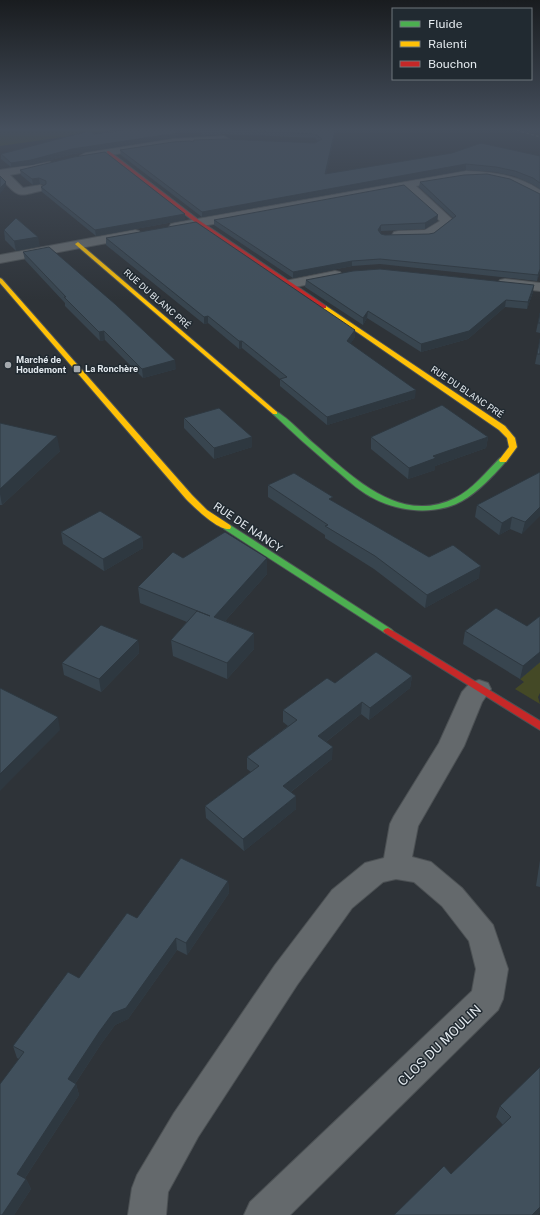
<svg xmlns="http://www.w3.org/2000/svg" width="540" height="1215" font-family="'Public Sans',sans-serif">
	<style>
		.green { fill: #444926 }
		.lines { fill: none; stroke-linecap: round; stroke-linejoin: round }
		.street-casing { stroke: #4c5154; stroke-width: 2 }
		.fast-casing { stroke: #4c5154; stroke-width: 2 }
		.slow-casing { stroke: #4c5154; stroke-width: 2 }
		.jam-casing { stroke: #4c5154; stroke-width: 2 }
		.street { fill: #64696c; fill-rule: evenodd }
		.fast { fill: #4caf50; fill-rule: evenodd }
		.slow { fill: #ffc107; fill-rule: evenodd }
		.jam { fill: #c62828; fill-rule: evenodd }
		.rail { stroke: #65696c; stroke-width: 1.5; stroke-dasharray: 2.5 2.5; stroke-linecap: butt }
		.wall { fill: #38454f }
		.shaded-wall { fill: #2e3840 }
		.building { fill: #41505c; stroke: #2e3840 }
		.poi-dot { fill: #a4a9ae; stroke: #212a31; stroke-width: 1.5 }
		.labels { text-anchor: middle; stroke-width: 3; stroke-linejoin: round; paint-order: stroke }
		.far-street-label { font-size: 9px; fill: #e3e9ee; stroke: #212a31 }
		.far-poi-label { font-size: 9px; font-weight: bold; fill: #e3e9ee; stroke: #212a31; text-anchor: start }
		.street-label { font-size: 11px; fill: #e3e9ee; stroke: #212a31 }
		.near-street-label { font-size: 13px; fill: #e3e9ee; stroke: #212a31 }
	</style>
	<rect width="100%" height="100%" fill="#2e3338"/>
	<g class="green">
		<polygon points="0,130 113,130 0,146"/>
		<polygon points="540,662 540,693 538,697 540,704 515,689 524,682 520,679"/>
	</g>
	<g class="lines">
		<g class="street-casing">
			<g id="street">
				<polygon points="224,136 229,139 228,141 173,145 85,159 80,156 85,153 173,139"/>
				<path d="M50,162l5,3 -1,2 -44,8 13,13 17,-3 6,3 -2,2c-28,7 -25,8 -44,-13v-7z"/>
				<path d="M466,171c27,1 51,4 74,19v8c-10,-2 -19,-11 -30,-15 -31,-11 -63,-2 -94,3l38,35 -22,16 -4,1 -30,1 -4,-1 -2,-3 2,-3 4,-1 27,-1 15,-9 -36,-32 -229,42 -4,-1 -2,-3 2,-3 4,-1z"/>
				<polygon points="135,230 139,231 141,234 139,237 0,263 0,255"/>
				<polygon points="335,271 340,272 342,275 340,278 290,288 285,287 283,284 285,281"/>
				<polygon points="505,279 540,283 540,291 500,286 498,283 500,280"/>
				<polygon points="479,680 488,683 491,689 482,702 464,746 418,826 412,857 431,862 462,888 493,925 508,969 503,999 498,1010 290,1215 244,1215 250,1202 472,991 476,969 469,941 442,906 414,882 396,879 383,882 352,908 297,985 198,1137 168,1192 166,1215 128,1215 132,1188 137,1175 174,1113 275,965 332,890 365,863 384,858 390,824 394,816 439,743 462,692 470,683"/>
			</g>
		</g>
		<g class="fast-casing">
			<g id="fast">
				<path d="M275,411c9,3 29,24 37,31 39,33 87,84 143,56 17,-8 31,-26 45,-40h6l1,2c-11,13 -30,33 -45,41 -27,15 -65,11 -91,-4 -15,-8 -26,-20 -39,-30 -20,-17 -40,-35 -59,-53v-2z"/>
				<polygon points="224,525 230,525 391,629 393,631 391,633 385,633 224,529 223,527"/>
			</g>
		</g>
		<g class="slow-casing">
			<g id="slow">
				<polygon points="78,242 277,412 277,414 273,414 76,245 75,244"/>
				<path d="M0,278l2,1 190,216 15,15 23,15 1,2 -1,2c-12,2 -36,-22 -44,-30l-186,-216z"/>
				<polygon points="322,306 326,306 505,426 515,438 517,447 506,462 500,462 499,460 509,447 507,438 499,430 322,308"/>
			</g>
		</g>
		<g class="jam-casing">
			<g id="jam">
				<polygon points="107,151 109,151 200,221 326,306 326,308 322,308 196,223 107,153"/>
				<polygon points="388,628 540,721 540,730 385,633 383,631 385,629"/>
			</g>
		</g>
		<use href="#street" class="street"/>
		<use href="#fast" class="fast"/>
		<use href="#slow" class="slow"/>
		<use href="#jam" class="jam"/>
		<polyline class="rail" points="517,130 540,137"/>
	</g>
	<g class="wall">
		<polygon points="201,130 336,130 326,174 540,156 540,189 532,184 514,176 495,172 466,170 202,217 121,155 120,150 193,142 315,143 318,141 315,138 225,134 201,136 200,131"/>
		<polygon points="178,133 178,137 73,154 32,165 11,167 1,159 1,154 94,134"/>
		<polygon points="20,170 185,214 185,220 96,236 42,192 41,187 44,185 40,184 33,185 21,175"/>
		<polygon points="420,182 540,194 540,272 537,281 380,264 352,266 293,278 214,225 214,220 438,215 437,221 425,229 381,231 380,232 381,234 385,235 429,234 434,233 453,218 419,187"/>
		<polygon points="4,230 40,246 16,251 5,240"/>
		<polygon points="106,238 355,330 355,337 350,344 415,398 327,425 280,386 280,379 242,348 239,349 208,323 204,324 106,245"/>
		<polygon points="23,252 176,369 143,378 105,340 100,341 65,306 65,303 25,260"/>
		<polygon points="306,280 533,292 527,309 505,307 468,339 421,352 367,318 363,325 305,287"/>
		<polygon points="540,313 540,333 536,332"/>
		<polygon points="540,338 540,365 535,364"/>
		<polygon points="184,418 252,437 252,447 214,459 184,428"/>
		<polygon points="0,423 60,451 2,505 0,505"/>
		<polygon points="371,437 488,437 486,448 435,466 435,470 408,479 371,449"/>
		<polygon points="540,472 522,534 510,529 499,535 475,517 477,505"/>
		<polygon points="268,485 332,501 429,557 479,578 425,608 374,569 325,538 325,535 268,497"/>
		<polygon points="61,532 142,537 143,548 104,571 63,544"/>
		<polygon points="183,558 267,574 225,621 254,633 254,649 227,679 173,656 171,640 187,622 140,603 138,587"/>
		<polygon points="540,616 540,662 520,679 463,644 465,631 527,626"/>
		<polygon points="138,640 139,653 101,692 64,675 62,663"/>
		<polygon points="412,676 410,688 369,720 361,714 326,742 332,759 291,792 296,796 296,809 244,851 206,818 205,806 251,772 247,769 247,757 288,726 283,722 283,710 335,683"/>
		<polygon points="540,860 540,887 536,886"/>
		<polygon points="228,881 229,893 187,955 177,950 128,1019 115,1025 101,1044 75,1084 76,1084 79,1095 25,1178 26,1179 31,1189 14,1215 0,1215 19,1059 17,1058 13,1046 137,918"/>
		<polygon points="540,1067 540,1212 537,1215 451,1174 503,1125 496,1117 500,1106"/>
	</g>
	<g class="shaded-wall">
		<polygon points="335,130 336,130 325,179 325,174"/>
		<polygon points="178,133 178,137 73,154 32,165 11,167 11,163 72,149"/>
		<polygon points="466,164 466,170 202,217 202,212"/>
		<polygon points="39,178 40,184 33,185 32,179"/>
		<polygon points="6,182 6,186 0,194 0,188"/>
		<polygon points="185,214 185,220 96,236 95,230"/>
		<polygon points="438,215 437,221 425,229 425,223"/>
		<polygon points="381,225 381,231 378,236 378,230"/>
		<polygon points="38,237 40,246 16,251 14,241"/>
		<polygon points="352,261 352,266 293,278 293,272"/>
		<polygon points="540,269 540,272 537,281 538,275"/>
		<polygon points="534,285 533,292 527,309 528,302"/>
		<polygon points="506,300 505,307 468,339 421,352 421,344"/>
		<polygon points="368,311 367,318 363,325 363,318"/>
		<polygon points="208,316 208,323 204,324 204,317"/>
		<polygon points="355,330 355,337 347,349 347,341"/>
		<polygon points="104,331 105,340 100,341 99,332"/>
		<polygon points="239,341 242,341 242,348 239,349"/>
		<polygon points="175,360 176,369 143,378 142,369"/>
		<polygon points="416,390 415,398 327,425 327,417"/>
		<polygon points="57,436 60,451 2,505 0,494 0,489"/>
		<polygon points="252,437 252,447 214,459 214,448"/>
		<polygon points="488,437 486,448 435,466 435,470 408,479 409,468 433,456"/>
		<polygon points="540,507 540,516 522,534 525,522"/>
		<polygon points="512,517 510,529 499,535 502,523"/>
		<polygon points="142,537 143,548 104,571 103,559"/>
		<polygon points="267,558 267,574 214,633 214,617"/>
		<polygon points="481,566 479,578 425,608 427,595"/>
		<polygon points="254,633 254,649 227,679 227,663"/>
		<polygon points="138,640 139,653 101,692 99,679"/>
		<polygon points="540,652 540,662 520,679 523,666"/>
		<polygon points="412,676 410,688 369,720 370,708"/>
		<polygon points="362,702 361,714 318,748 318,736"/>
		<polygon points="58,717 60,730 0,791 0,774"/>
		<polygon points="333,747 332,759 283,798 283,786"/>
		<polygon points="296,796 296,809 244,851 243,839"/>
		<polygon points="228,881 229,893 187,955 186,943"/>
		<polygon points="176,938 177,950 128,1019 115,1025 101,1044 71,1090 68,1079 99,1032 113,1013"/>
		<polygon points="76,1084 79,1095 21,1184 17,1174"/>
		<polygon points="26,1179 31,1189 14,1215 2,1215"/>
		<polygon points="540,1207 540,1212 537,1215 532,1215"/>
	</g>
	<g class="building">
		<polygon points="126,130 173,130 178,133 72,149 31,160 11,163 1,154 89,131 94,134"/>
		<polygon points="201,130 220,130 200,131"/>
		<polygon points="231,130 335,130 325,174 452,153 481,143 540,156 540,183 533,178 515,171 496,167 466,164 202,212 120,150 173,142 190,141 193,142 194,140 225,139 315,143 322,139 315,134"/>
		<polygon points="105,152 185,214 95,230 41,187 46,184 46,181 39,178 32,179 20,170 74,157"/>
		<polygon points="487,174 510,179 540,194 540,269 538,275 380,259 352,261 293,272 214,220 404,185 438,215 425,223 381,225 378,230 381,234 385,235 429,234 434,233 456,216 420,182 464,175"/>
		<polygon points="0,176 6,182 0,188"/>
		<polygon points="16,218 38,237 14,241 4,230"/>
		<polygon points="196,222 355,330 347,341 416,390 327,417 280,379 287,377 242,341 239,341 208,316 204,317 106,238"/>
		<polygon points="49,247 115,304 175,360 142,369 104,331 99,332 64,297 66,297 23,252"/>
		<polygon points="380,269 534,285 528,302 506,300 469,331 421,344 368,311 363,318 306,280 353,271"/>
		<polygon points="540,313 540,323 538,323"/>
		<polygon points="540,339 540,354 537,354"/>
		<polygon points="442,405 488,437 433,456 436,458 409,468 371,437"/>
		<polygon points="219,408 252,437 214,448 184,418"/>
		<polygon points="0,423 57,436 0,489"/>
		<polygon points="540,472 540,507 525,522 512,517 502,523 477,505"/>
		<polygon points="294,473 333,497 329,499 429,557 453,545 481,566 427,595 375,556 325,526 328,525 268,485"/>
		<polygon points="100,511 142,537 103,559 61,532"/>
		<polygon points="225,532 267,558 214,617 254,633 227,663 171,640 197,611 210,616 138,587 173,552 183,558"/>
		<polygon points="496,608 527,626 540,616 540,652 523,666 465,631"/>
		<polygon points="101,625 138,640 99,679 62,663"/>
		<polygon points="376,652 412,676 370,708 362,702 318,736 333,747 283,786 296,796 243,839 205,806 259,766 247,757 297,720 283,710 327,678 335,683"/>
		<polygon points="0,688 58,717 0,774"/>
		<polygon points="181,858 228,881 186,943 176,938 126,1008 113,1013 99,1032 68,1079 76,1084 17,1174 26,1179 2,1215 0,1215 0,1084 24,1052 13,1046 68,972 79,978 127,913 137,918"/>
		<polygon points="540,1067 540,1207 532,1215 394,1215 444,1166 451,1174 511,1117 500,1106"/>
	</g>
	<linearGradient id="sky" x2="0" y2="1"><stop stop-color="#191c1f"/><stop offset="0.43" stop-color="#46505e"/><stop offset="1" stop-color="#46505e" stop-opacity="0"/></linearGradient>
	<rect width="540" height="300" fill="url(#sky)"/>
	<g class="poi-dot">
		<circle cx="8" cy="365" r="4"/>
		<rect x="73" y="365" width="8" height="8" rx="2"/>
	</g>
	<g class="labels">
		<g class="far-street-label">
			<text transform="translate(157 299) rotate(41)" y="3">RUE DU BLANC PRÉ</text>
			<text transform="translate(467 392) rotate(34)" y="3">RUE DU BLANC PRÉ</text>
		</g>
		<g class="far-poi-label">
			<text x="16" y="363">Marché de<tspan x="16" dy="10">Houdemont</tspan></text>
			<text x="85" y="372">La Ronchère</text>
		</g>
		<g class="street-label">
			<text transform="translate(248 527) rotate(34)" y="4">RUE DE NANCY</text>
		</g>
		<g class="near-street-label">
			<text transform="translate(439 1045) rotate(-44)" y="5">CLOS DU MOULIN</text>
		</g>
	</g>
	<rect x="392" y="8" width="140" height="72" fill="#212a31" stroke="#6f767d"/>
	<rect x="400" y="21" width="20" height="6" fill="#4caf50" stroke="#6f767d"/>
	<text x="428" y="28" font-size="12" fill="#e3e9ee">Fluide</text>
	<rect x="400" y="41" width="20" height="6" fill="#ffc107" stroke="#6f767d"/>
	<text x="428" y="48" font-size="12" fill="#e3e9ee">Ralenti</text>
	<rect x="400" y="61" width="20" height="6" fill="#c62828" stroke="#6f767d"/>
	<text x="428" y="68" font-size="12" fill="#e3e9ee">Bouchon</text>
</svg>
